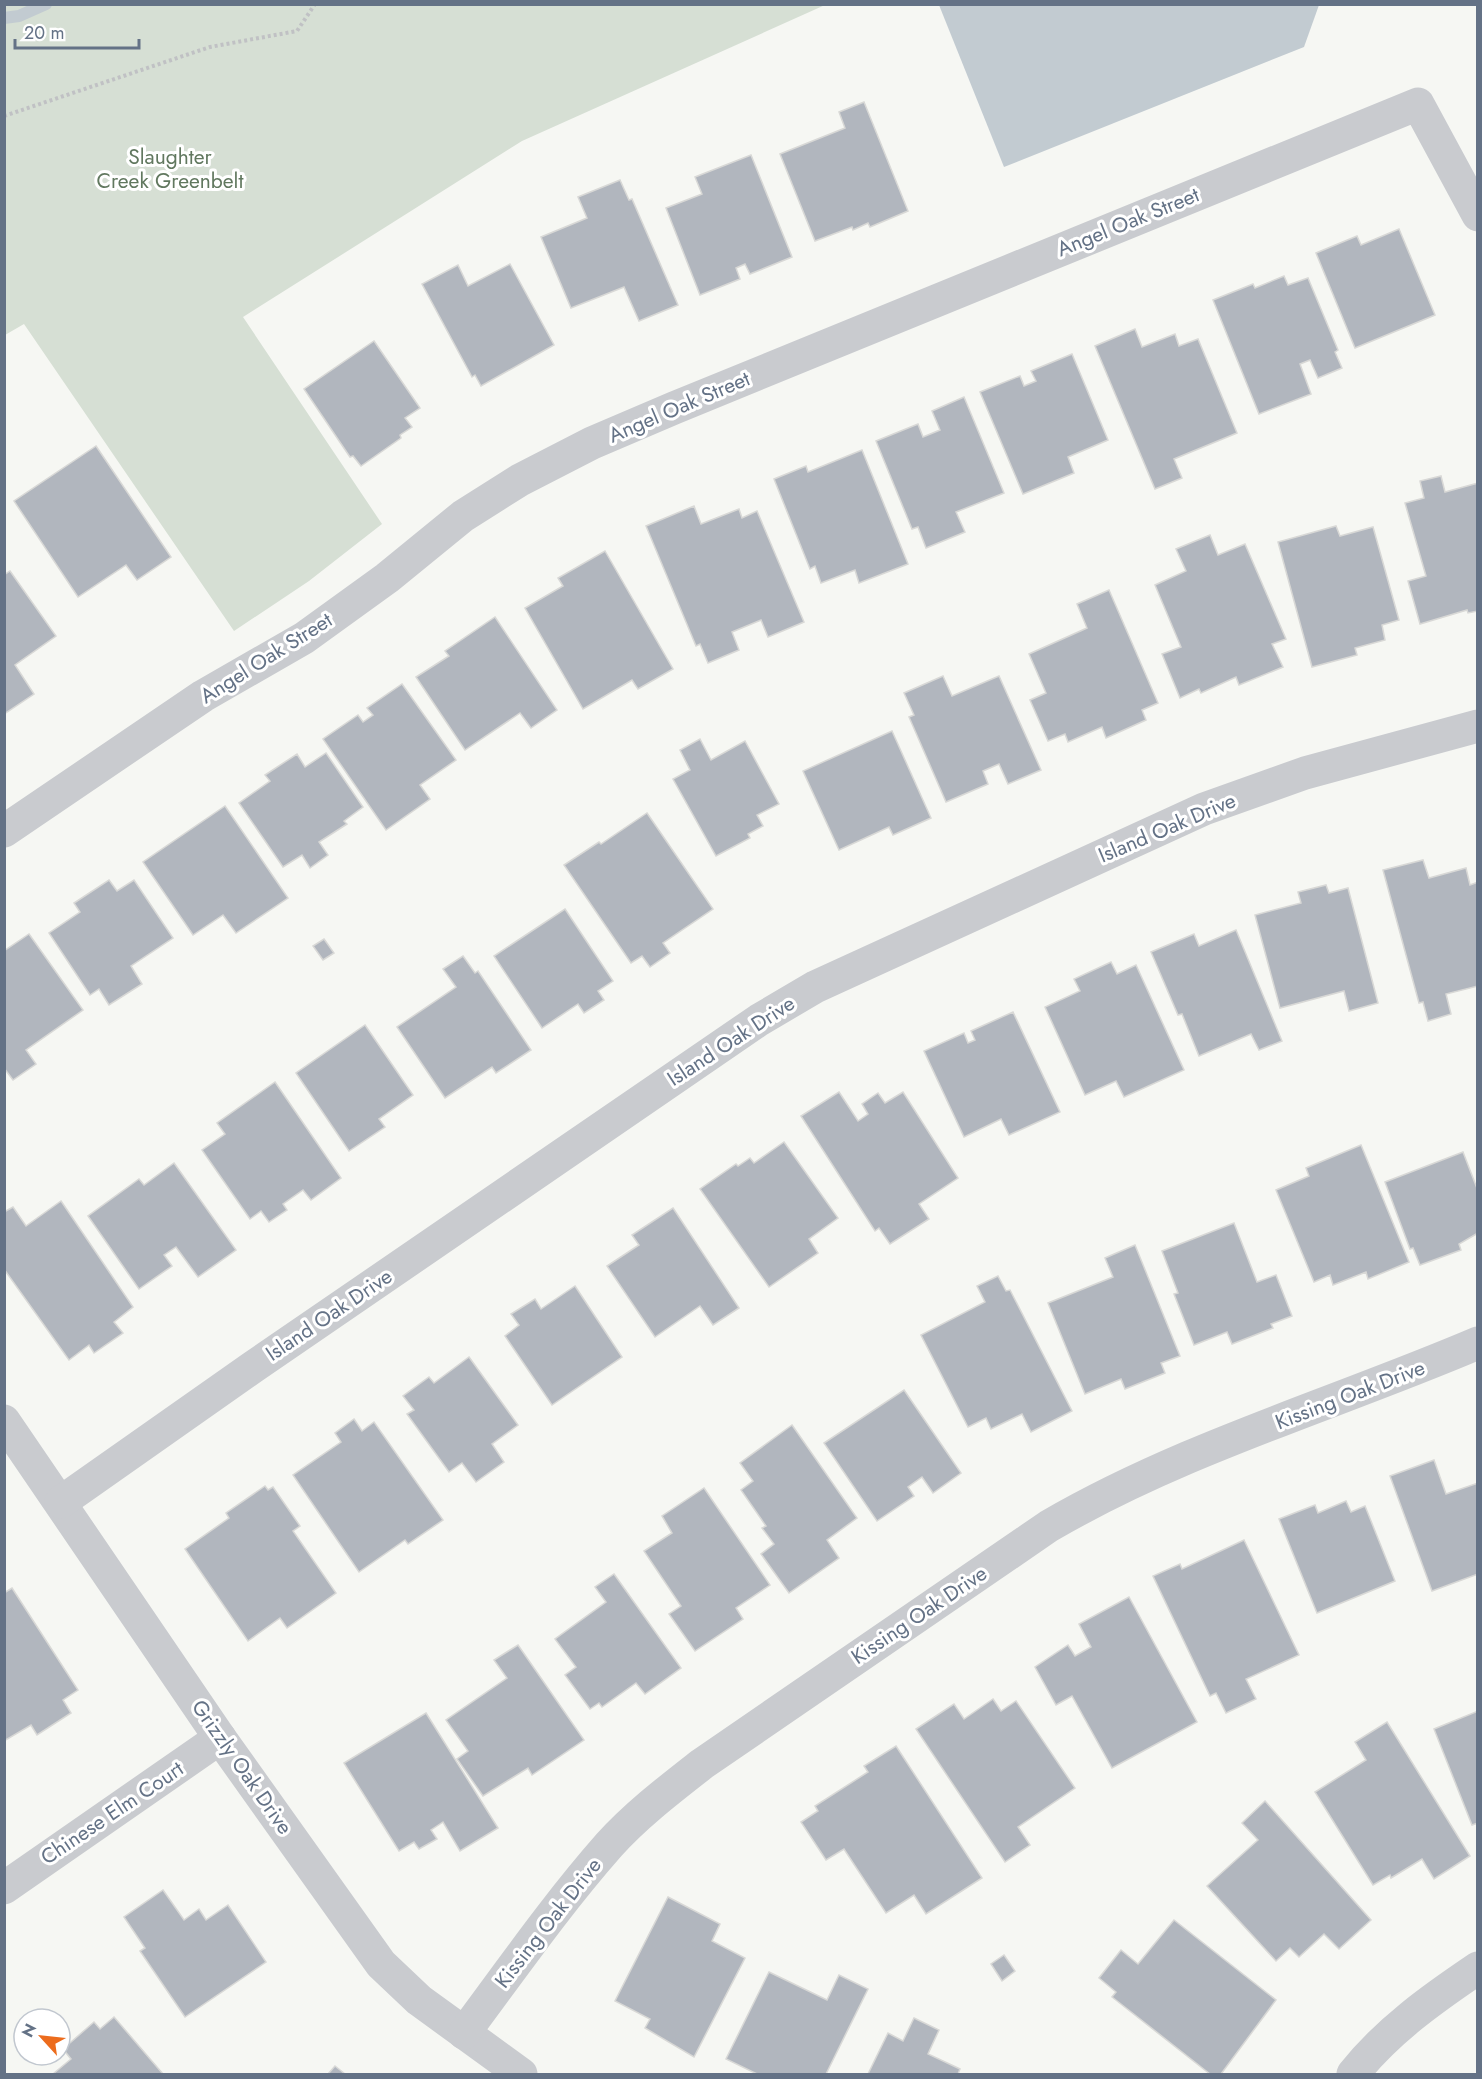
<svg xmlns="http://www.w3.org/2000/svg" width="1482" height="2079" font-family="Jost,sans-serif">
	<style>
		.green { fill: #d6dfd4 }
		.water { fill: #c2cbd1 }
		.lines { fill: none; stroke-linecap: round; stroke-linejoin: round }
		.stream { stroke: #c2cbd1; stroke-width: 12 }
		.building { fill: #b1b6be; stroke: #d8d8d6; stroke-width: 1.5 }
		.path { stroke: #c0c1c4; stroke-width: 4; stroke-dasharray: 3 3; stroke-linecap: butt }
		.minor { stroke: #c9cbcf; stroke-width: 33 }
		.labels { text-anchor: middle; stroke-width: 6; stroke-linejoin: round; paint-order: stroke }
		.park-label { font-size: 21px; fill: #61785f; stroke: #fff }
		.street-label { font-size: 21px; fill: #647286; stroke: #fff }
	</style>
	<rect width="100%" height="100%" fill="#f6f7f3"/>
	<polygon class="green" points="5,4 825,4 825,5 522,141 243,317 382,524 309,581 234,631 24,324 5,335"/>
	<polygon class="water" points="939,5 1319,5 1304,47 1004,167"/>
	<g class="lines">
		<polyline class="stream" points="4,18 19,16 46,4"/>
	</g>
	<g class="building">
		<polygon points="864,102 908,211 870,227 868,223 853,230 852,227 815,241 780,154 845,128 839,112"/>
		<polygon points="751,155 792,257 750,274 745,264 736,268 740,279 700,295 666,208 702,194 695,177"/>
		<polygon points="620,180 629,200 632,199 678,305 639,321 624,287 571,308 541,237 587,218 578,197"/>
		<polygon points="1399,229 1435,315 1355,348 1316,253 1357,236 1361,245"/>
		<polygon points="510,264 554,345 481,386 475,375 472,377 422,284 458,265 468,286"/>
		<polygon points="1284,276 1288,285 1308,278 1338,350 1335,352 1342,368 1318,378 1310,360 1300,364 1311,394 1259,414 1213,300 1253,284 1255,288"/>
		<polygon points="1135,329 1142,347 1175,334 1179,346 1198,339 1237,433 1174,459 1182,478 1155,489 1095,346"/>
		<polygon points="374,341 420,408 405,418 412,427 400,435 401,438 361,466 353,456 350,457 304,389"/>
		<polygon points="1072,354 1108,440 1068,457 1074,473 1023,494 980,392 1020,376 1024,386 1036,381 1031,371"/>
		<polygon points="964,397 1004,493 956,512 965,532 926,548 918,527 912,529 876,441 918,424 923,437 940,430 932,411"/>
		<polygon points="96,446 171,557 137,580 126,565 78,597 14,501"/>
		<polygon points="862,450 908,564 859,583 855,570 821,583 815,566 810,569 774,479 806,466 808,472"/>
		<polygon points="1441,476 1445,492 1478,483 1478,611 1468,613 1467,610 1420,624 1408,581 1426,576 1405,503 1424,498 1420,481"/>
		<polygon points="694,506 701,524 739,509 742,518 757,511 804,622 768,637 761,620 732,632 739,650 708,663 700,644 696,646 646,526"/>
		<polygon points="1336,526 1340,536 1373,527 1399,620 1382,625 1385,640 1355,648 1357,655 1312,667 1278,542"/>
		<polygon points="1210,535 1218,555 1245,544 1286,639 1272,644 1283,667 1239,685 1236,677 1201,693 1199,689 1180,698 1162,654 1181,647 1155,585 1186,571 1176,549"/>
		<polygon points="605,551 673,669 638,689 632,680 583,709 525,608 563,586 558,578"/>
		<polygon points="10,571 56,636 15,665 34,694 4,714 4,575"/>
		<polygon points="1109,590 1158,703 1142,710 1146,720 1106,738 1102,727 1068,742 1065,734 1048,741 1030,700 1046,693 1029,654 1087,628 1077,604"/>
		<polygon points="495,617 557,710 531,728 520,713 465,750 416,677 449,656 445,651"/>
		<polygon points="943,676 952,696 999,676 1041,770 1008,784 999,764 983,771 988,784 946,802 909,717 914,715 904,693"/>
		<polygon points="402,684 456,760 420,785 430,799 386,830 323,739 358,715 363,722 373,715 367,708"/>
		<polygon points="892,731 931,818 893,835 889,827 839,850 803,771"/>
		<polygon points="700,739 711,760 745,741 779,804 757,815 763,826 748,834 750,838 716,856 673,779 690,770 680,750"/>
		<polygon points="326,753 363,807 344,821 347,824 319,842 328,855 310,868 302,855 283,867 239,803 270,781 265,775 297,754 305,767"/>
		<polygon points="225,806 288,898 236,933 223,915 193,935 143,862"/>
		<polygon points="647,813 713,909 663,943 670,953 650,967 642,956 631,963 564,865 599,842 601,844"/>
		<polygon points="1423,860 1429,878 1466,868 1470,885 1478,882 1478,986 1446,994 1451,1014 1428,1021 1423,1002 1419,1003 1383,870"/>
		<polygon points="109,880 117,891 134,880 173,938 131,966 142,984 109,1005 99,989 90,995 49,933 80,912 74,903"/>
		<polygon points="1326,885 1329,893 1348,888 1378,1003 1349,1011 1344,991 1280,1008 1255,915 1301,903 1298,892"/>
		<polygon points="565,909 613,981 598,991 604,1000 584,1013 578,1004 542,1028 494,956"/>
		<polygon points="1236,930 1282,1041 1259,1050 1251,1034 1199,1056 1182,1014 1178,1015 1151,952 1194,934 1199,946"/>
		<polygon points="29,934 83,1010 26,1050 36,1064 13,1080 4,1068 4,951"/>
		<polygon points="324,939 334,953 323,960 313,946"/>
		<polygon points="463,956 475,973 478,971 531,1050 496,1073 492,1067 445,1098 397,1027 456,987 443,969"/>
		<polygon points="1111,962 1117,974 1136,965 1184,1070 1124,1097 1116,1081 1085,1095 1045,1007 1080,991 1074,979"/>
		<polygon points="1013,1012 1060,1112 1009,1135 1001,1119 964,1137 924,1051 964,1033 968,1043 975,1040 971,1031"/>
		<polygon points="365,1025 413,1095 379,1119 385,1127 349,1151 296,1073"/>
		<polygon points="275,1082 341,1178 311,1200 303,1190 283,1204 287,1210 269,1222 261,1211 250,1219 202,1150 225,1134 217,1123"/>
		<polygon points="839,1092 858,1121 868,1114 862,1104 878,1093 885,1103 903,1092 958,1178 919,1204 929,1219 890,1244 879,1228 875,1231 801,1116"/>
		<polygon points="784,1142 838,1218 809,1239 818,1253 769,1287 700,1189 736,1164 738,1166 750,1158 754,1163"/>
		<polygon points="1361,1145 1409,1262 1368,1279 1366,1272 1333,1285 1330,1275 1314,1282 1276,1190 1309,1176 1306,1168"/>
		<polygon points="1463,1152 1478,1191 1478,1233 1459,1244 1461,1250 1420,1265 1413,1248 1410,1249 1385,1182"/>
		<polygon points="174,1163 236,1250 198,1277 176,1247 164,1255 172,1266 139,1289 88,1216 139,1179 144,1185"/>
		<polygon points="61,1201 133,1307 114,1322 123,1333 94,1353 89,1345 69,1360 4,1269 4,1212 13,1207 26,1226"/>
		<polygon points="673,1208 739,1308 713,1325 700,1306 655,1337 607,1266 639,1245 632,1235"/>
		<polygon points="1234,1223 1257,1282 1276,1275 1292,1316 1271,1324 1273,1328 1232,1344 1227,1332 1194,1345 1174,1294 1178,1293 1162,1251"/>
		<polygon points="1135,1245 1180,1356 1161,1363 1165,1373 1125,1389 1121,1379 1085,1394 1048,1303 1113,1277 1105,1258"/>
		<polygon points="998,1276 1006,1291 1010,1290 1072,1411 1031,1432 1022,1414 991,1429 986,1418 968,1427 921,1335 985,1302 977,1286"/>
		<polygon points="575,1286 622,1357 552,1405 505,1336 519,1325 511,1314 535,1299 541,1309"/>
		<polygon points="469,1357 518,1425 492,1444 504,1462 476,1482 462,1463 449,1472 407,1414 414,1410 403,1396 429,1377 434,1383"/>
		<polygon points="904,1390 961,1473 933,1493 922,1477 908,1487 914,1496 877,1521 824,1443"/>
		<polygon points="354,1419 362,1431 374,1422 443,1520 408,1544 405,1540 359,1572 293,1475 341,1442 335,1433"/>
		<polygon points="792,1425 857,1518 827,1540 839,1558 789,1593 761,1554 774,1544 762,1528 766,1526 741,1490 753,1481 740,1463"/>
		<polygon points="1434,1460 1446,1494 1478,1483 1478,1574 1432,1591 1390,1476"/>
		<polygon points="265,1486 268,1490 273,1487 300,1526 293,1531 336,1593 287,1628 280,1618 248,1641 185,1549 229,1518 226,1513"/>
		<polygon points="704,1488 770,1585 736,1608 743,1619 695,1651 669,1614 681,1606 644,1551 672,1533 662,1516"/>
		<polygon points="1346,1501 1351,1512 1365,1506 1395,1581 1317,1613 1279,1519 1315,1505 1318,1513"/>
		<polygon points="1244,1540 1299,1655 1246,1679 1256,1699 1226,1713 1216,1693 1210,1696 1153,1576 1180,1564 1182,1569"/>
		<polygon points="614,1574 681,1668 645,1694 636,1683 602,1707 599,1703 590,1709 565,1675 576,1667 555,1639 606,1602 595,1587"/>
		<polygon points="12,1588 78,1690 63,1700 71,1713 37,1735 31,1725 4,1741 4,1593"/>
		<polygon points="1129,1597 1197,1722 1112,1768 1072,1696 1056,1705 1035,1667 1068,1645 1075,1656 1091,1647 1079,1624"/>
		<polygon points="518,1645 584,1740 532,1775 528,1768 483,1796 457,1759 468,1751 446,1720 507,1678 494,1660"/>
		<polygon points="993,1699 1001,1711 1016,1701 1075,1788 1018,1827 1030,1845 1005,1862 916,1729 954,1704 964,1719"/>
		<polygon points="1478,1711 1478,1823 1472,1825 1434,1729"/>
		<polygon points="426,1713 498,1828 460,1851 443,1822 431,1830 437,1839 419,1849 414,1842 399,1851 344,1763"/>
		<polygon points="1387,1722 1470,1856 1434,1879 1422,1859 1391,1878 1390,1875 1373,1885 1315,1792 1366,1760 1355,1742"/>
		<polygon points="896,1746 982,1878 926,1914 914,1895 886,1913 844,1849 826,1860 801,1822 818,1811 815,1806 868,1772 864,1766"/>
		<polygon points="1265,1801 1371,1920 1339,1949 1324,1934 1299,1957 1290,1948 1276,1961 1207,1886 1258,1840 1242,1823"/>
		<polygon points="163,1890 184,1920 199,1909 206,1920 228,1905 266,1962 185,2017 140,1951 145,1948 124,1917"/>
		<polygon points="668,1897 720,1924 712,1941 745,1958 694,2057 645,2028 650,2019 615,2001"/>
		<polygon points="1174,1920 1276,2000 1221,2074 1210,2074 1112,1997 1116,1992 1099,1978 1121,1950 1138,1964"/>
		<polygon points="1004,1955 1015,1971 1002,1981 991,1964"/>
		<polygon points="769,1972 827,2000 839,1975 868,1989 826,2074 757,2074 726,2059"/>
		<polygon points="114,2017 163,2074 53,2074 71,2059 63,2049 94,2022 100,2029"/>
		<polygon points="914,2018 939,2030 928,2054 960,2069 958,2074 868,2074 888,2033 903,2041"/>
		<polygon points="335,2066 345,2074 328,2074"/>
	</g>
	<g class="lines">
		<polyline class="path" points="4,116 210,47 297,31 315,4"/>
		<g class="minor">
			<polyline points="4,831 203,696 304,638 387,578 463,516 520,480 592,443 674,408 1418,104 1478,215"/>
			<polyline points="4,1421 220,1738 381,1964 419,2000 521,2074"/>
			<polyline points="61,1502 253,1367 759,1020 815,987 1204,809 1305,773 1478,726"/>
			<polyline points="4,1888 220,1738"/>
			<path d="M464,2033c47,-63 93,-129 145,-188 27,-30 61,-56 93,-81l347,-238c134,-78 286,-122 429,-183"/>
			<path d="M1353,2074c34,-43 79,-75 125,-106"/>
		</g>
	</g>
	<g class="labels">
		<g class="park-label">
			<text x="170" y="164">Slaughter<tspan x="170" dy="24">Creek Greenbelt</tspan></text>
		</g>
		<g class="street-label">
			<text transform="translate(1128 222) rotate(-22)" y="7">Angel Oak Street</text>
			<text transform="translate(679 407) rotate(-23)" y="7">Angel Oak Street</text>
			<text transform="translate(266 658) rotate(-32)" y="7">Angel Oak Street</text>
			<text transform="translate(1167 828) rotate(-23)" y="7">Island Oak Drive</text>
			<text transform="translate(731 1041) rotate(-33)" y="7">Island Oak Drive</text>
			<text transform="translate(329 1315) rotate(-34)" y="7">Island Oak Drive</text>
			<text transform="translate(1350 1395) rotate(-21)" y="7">Kissing Oak Drive</text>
			<text transform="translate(919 1615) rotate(-34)" y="7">Kissing Oak Drive</text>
			<text transform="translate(242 1767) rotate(55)" y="7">Grizzly Oak Drive</text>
			<text transform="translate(112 1813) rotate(-34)" y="7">Chinese Elm Court</text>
			<text transform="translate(548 1923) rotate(-52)" y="7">Kissing Oak Drive</text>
		</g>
	</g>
	<rect width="1482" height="2079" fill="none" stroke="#647286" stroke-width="12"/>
	<g transform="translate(42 2037) rotate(297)"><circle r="28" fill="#ffffff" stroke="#c1c7cf" stroke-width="1.5"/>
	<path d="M0-4.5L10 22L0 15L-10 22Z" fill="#ec6c1d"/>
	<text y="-9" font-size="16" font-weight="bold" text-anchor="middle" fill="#647286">N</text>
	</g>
	<path d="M15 39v9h124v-9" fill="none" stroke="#647286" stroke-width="3"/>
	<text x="24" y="39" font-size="18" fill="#647286" stroke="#ffffff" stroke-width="4.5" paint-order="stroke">20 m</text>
</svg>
